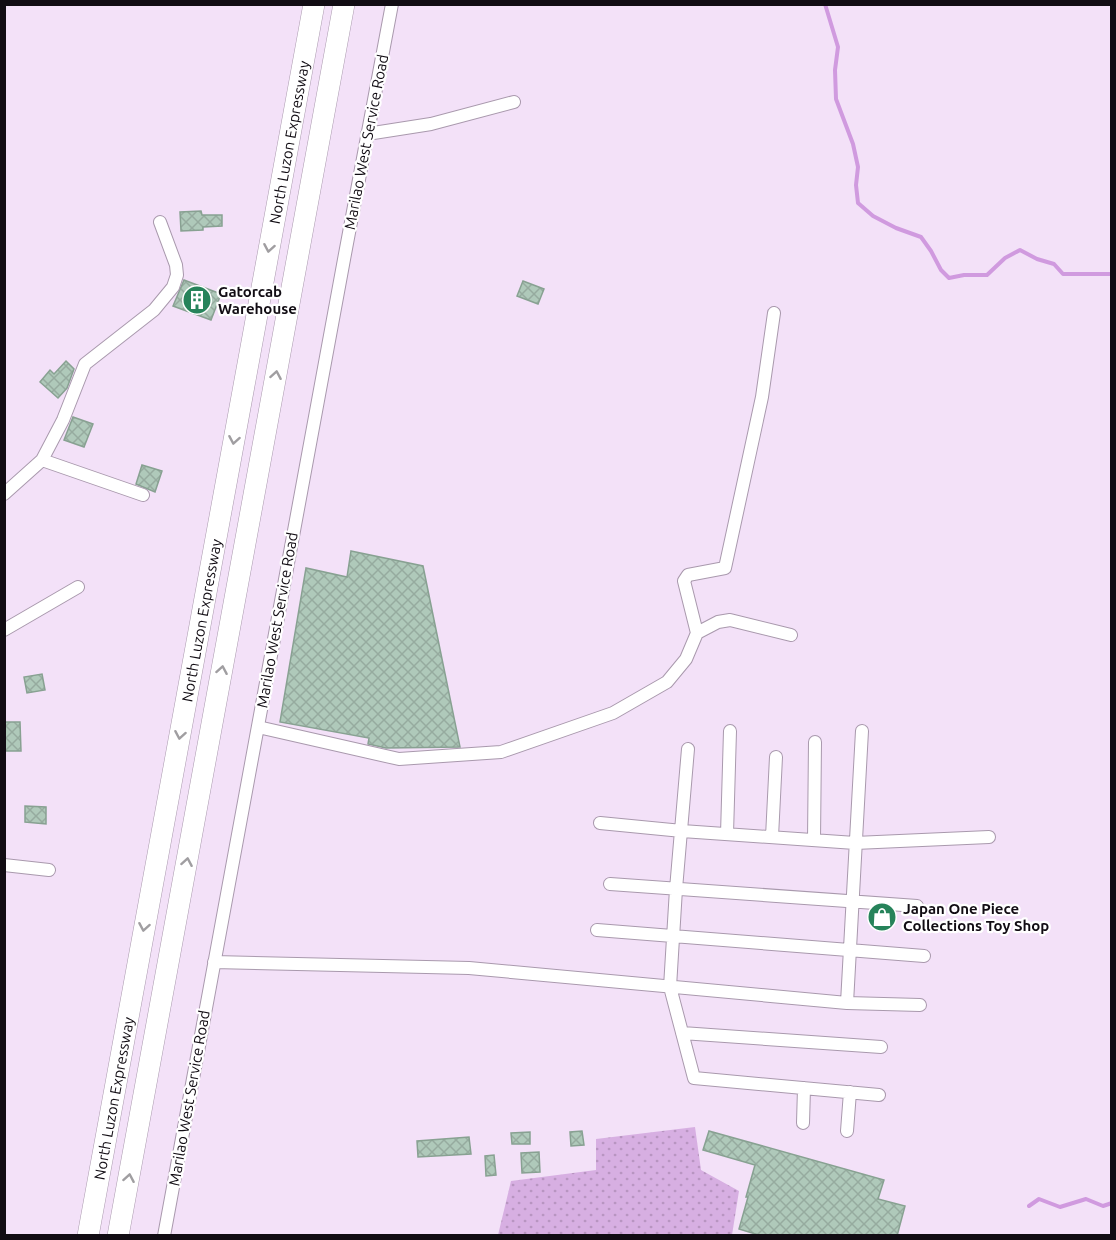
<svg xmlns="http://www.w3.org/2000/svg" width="1116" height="1240" viewBox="0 0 1116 1240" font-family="Ubuntu,sans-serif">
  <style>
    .grass { fill: url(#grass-dots) }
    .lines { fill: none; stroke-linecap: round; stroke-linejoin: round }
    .stream { stroke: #d09adf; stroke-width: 4 }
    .building { fill: url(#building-cross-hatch); stroke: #88a192; stroke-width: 1.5 }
    .minor-casing { stroke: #a999ad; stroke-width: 14 }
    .motorway-casing { stroke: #a999ad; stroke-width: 22 }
    .minor { stroke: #fff; stroke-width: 12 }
    .motorway { stroke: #fff; stroke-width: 21 }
    .oneway { stroke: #a09ea1 }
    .labels { text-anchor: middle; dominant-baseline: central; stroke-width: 4.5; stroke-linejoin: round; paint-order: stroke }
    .street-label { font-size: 15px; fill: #110c13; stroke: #fff }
    .poi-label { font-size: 15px; font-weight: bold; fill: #110c13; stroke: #fff; text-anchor: start }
  </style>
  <defs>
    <pattern id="grass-dots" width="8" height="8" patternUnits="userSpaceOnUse" patternTransform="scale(1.5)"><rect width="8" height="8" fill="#d7afe2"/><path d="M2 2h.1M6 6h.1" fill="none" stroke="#b895c1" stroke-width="1.8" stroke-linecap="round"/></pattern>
    <pattern id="building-cross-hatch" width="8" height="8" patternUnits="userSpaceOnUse" patternTransform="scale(1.5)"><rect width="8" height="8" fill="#afc9ba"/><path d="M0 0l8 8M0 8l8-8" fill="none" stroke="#96ab9f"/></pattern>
  </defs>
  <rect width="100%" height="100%" fill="#f3e1f8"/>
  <!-- grass -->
  <path class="grass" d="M695,1127L701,1170L739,1191L732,1235H498L511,1181L596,1170V1139Z"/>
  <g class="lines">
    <!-- stream -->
    <path class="stream" d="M825,4L838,47L835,70L836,99L853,144L858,167L856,185L858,203L873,216L896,228L921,237L931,251L941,270L949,278L964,275H987L1005,258L1020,250L1037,259L1054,264L1063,274H1112
      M1029,1206L1039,1199L1060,1207L1086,1199L1103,1206L1112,1203"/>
  </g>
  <!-- building -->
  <path class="building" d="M201,211L202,215H222V226L203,227V230L181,231L180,212Z
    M184,280L221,294L211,320L173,306Z
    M523,281L544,289L538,304L517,296Z
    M66,361L74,369L67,388L58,398L40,382L50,370L54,374Z
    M73,417L93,424L84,447L64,440Z
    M142,465L162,471L155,492L136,484Z
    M351,551L423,566L460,747L386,748L368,744L369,738L280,722L306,568L347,577Z
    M42,674L45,690L27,693L24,677Z
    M4,722H20L21,751H4Z
    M25,806L46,807V824L25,822Z
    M582,1131L584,1145L571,1146L570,1132Z
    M709,1131L884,1180L878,1199L905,1206L897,1236H762L739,1229L748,1197H746L755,1165L703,1150Z
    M530,1132V1144H512L511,1133Z
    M469,1137L471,1154L418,1157L417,1141Z
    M539,1152L540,1172L522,1173L521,1153Z
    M494,1155L496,1175L486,1176L485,1156Z"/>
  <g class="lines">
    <!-- minor casing -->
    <g class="minor-casing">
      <path id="minor" d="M367,134L431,124L514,102
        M42,460L143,495
        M4,494L42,460L63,420L85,364L154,310L173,287L177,275L176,265L160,222
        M4,630L78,587
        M697,633L718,622L730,620L791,635
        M258,727L399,759L501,752L613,713L667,682L686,659L697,633L684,581L688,575L725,568L762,397L774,313
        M688,749L676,889L670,987L694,1078L879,1095
        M600,823L682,831L855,843L989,837
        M727,834L730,731
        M772,837L776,757
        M814,840L815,742
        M4,865L49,870
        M610,884L917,906
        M597,930L924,956
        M214,962L469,968L847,1003L920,1005
        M847,1003L862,731
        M682,1033L881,1047
        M803,1123L804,1088
        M847,1131L850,1092
        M164,1236L345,254L392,4"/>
    </g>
    <!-- motorway casing -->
    <g class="motorway-casing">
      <g id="motorway">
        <path id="s1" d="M88,1236L314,4"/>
        <path d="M118,1236L344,4"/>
      </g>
    </g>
    <!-- minor -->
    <use href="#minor" class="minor"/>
    <!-- motorway -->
    <use href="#motorway" class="motorway"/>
  </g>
  <!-- one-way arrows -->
  <defs><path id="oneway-chevron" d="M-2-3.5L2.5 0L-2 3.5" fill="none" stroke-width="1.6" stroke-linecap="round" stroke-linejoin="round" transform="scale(1.5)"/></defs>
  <g class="oneway">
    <use href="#oneway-chevron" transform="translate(269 248) rotate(100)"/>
    <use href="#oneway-chevron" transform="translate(276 375) rotate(-80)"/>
    <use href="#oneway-chevron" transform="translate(234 440) rotate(100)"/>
    <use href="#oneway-chevron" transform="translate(222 670) rotate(-80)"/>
    <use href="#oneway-chevron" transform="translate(180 735) rotate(100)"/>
    <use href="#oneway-chevron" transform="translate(187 862) rotate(-80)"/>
    <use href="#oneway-chevron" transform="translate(144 927) rotate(100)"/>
    <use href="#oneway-chevron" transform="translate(129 1178) rotate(-80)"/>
  </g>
  <!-- icons -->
  <defs>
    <g id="building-disc" transform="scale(1.5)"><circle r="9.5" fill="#26835a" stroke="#fff"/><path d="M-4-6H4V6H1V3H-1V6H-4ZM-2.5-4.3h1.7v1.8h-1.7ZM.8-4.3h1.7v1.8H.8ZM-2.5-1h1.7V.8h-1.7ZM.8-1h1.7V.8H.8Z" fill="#fff"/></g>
    <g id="shop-disc" transform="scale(1.5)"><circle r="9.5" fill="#26835a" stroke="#fff"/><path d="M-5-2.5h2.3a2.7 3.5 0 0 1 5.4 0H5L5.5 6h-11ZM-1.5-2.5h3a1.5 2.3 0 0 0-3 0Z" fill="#fff"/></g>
  </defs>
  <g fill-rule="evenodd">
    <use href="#building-disc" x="197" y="300"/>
    <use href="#shop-disc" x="882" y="917"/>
  </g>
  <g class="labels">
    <!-- street labels -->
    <g class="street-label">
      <text stroke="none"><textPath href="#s1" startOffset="1112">North Luzon Expressway</textPath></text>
      <text transform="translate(366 142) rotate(-79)">Marilao West Service Road</text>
      <text stroke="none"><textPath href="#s1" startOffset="626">North Luzon Expressway</textPath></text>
      <text transform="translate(277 620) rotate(-80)">Marilao West Service Road</text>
      <text stroke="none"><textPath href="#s1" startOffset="140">North Luzon Expressway</textPath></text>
      <text transform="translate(189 1098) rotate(-80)">Marilao West Service Road</text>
    </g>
    <!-- poi labels -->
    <g class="poi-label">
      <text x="218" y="291">Gatorcab<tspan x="218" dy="17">Warehouse</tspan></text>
      <text x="903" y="908">Japan One Piece<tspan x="903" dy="17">Collections Toy Shop</tspan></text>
    </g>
  </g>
  <!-- border -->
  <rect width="1116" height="1240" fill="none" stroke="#110c13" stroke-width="12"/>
</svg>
